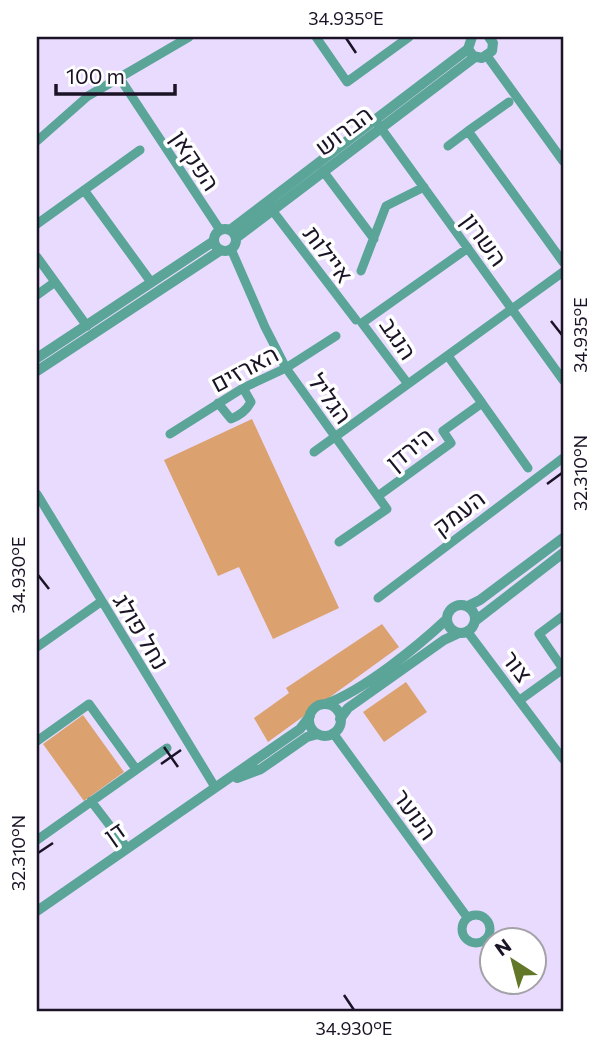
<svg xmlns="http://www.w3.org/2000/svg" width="600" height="1048" viewBox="0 0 600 1048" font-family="Commissioner,Heebo,sans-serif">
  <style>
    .green { fill: #dba16e }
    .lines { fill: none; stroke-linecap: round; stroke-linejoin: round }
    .minor { stroke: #5aa498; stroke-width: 9 }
    .tertiary { stroke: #5aa498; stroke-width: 10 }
    .ticks { fill: none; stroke: #1b1326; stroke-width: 2.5 }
    .labels { text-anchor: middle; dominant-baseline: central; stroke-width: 7; stroke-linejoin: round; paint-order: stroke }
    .street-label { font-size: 24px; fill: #1b1326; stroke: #fff }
    .neatline { fill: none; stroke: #1b1326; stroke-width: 2.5 }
    .ticks-label { font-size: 18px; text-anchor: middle; fill: #1b1326 }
  </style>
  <rect width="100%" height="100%" fill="#e8dbfd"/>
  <!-- green -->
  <path class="green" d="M252,419L339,608L273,639L239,567L218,576L164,460Z
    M382,624L399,647L268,742L254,718L289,693L286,688Z
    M406,682L427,712L384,742L363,712Z
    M83,715L124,772L84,801L43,744Z"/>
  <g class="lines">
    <!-- minor -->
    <path class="minor" d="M316,37L347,82L409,37
      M487,56L563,161
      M119,77L220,230
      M509,102L468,131L563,262
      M378,124L563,380
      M37,141L88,96L189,37
      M448,146L468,131
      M323,171L374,239
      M84,190L151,282
      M272,210L356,320
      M37,224L140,150
      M231,249L265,327L286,368L387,509L339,542
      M37,257L87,326
      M361,271L386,206L424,187
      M37,295L55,282
      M408,384L362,323L468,248
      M218,403L231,419C240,415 246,411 251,402L243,388
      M482,403L528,468
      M170,434L243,388L286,368L336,336
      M314,452L563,272
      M37,494L215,787
      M378,496L451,443L443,431L482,403L448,356
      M378,598L563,458
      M563,616L539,634L563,669
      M467,631L563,759
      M37,647L102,601
      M520,700L563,669
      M333,733L467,917
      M37,741L89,704L136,769
      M91,801L127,848
      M37,840L167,748
      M462 929a14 14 0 1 1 28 0a14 14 0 1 1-28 0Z"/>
    <!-- tertiary -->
    <path class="tertiary" d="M472,37L468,49L473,56L482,58L492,51L493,43L489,37
      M214 240a11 11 0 1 1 22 0a11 11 0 1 1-22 0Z
      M230,230L468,49
      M236,238L475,57
      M37,358L214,241
      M37,371L221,250
      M447 619a14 14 0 1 1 28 0a14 14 0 1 1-28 0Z
      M468,606L480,600L563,538
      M475,621L563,553
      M326,704C364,690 417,647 447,619
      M309 720a16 16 0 1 1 32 0a16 16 0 1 1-32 0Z
      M340,719L348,708L444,640L459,633
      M237,778L261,769L307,737L318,734
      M37,911L300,729L310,716"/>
  </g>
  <!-- ticks -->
  <path class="ticks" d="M346,38L356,53M551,321L562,335M547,484L562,473M38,575L49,589M164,747L178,767M161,764L181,750M38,853L53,843M344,995L354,1010"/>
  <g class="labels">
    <!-- street labels -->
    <g class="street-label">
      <text transform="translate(343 130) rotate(-37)">הברוש</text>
      <text transform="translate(196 160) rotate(56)">הפקאן</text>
      <text transform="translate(485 239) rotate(54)">השרון</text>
      <text transform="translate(329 254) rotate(53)">איילות</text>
      <text transform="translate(399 338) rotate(56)">הנגב</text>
      <text transform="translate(244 368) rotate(-28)">הארזים</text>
      <text transform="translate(331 398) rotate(54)">הגליל</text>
      <text transform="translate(409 448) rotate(-39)">הירדן</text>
      <text transform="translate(458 512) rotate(-37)">העמק</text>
      <text transform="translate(142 631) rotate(59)">נחל פולג</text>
      <text transform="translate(518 666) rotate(53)">צור</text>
      <text transform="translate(416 814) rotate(54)">הנוער</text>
      <text transform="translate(114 832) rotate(-35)">דן</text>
    </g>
  </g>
  <!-- border -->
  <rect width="600" height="1048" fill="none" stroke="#ffffff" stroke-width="77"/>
  <!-- north arrow -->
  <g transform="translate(513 961) rotate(324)"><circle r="33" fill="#ffffff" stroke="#a4a1a8" stroke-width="2"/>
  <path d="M0-5L12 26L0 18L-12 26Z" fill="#627728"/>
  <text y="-10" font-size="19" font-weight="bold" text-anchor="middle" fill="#1b1326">N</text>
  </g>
  <!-- scale -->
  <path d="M56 84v10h119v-10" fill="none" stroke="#1b1326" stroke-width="3.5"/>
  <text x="66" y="84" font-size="21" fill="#1b1326" stroke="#ffffff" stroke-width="5" paint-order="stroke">100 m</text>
  <rect x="38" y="38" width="524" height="972" class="neatline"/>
  <g class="ticks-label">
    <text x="346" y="25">34.935°E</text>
    <text transform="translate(581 335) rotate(-90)" y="6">34.935°E</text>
    <text transform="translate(581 473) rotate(-90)" y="6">32.310°N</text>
    <text transform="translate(19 575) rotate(-90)" y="6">34.930°E</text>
    <text transform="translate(19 853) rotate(-90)" y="6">32.310°N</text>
    <text x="354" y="1035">34.930°E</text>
  </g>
</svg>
